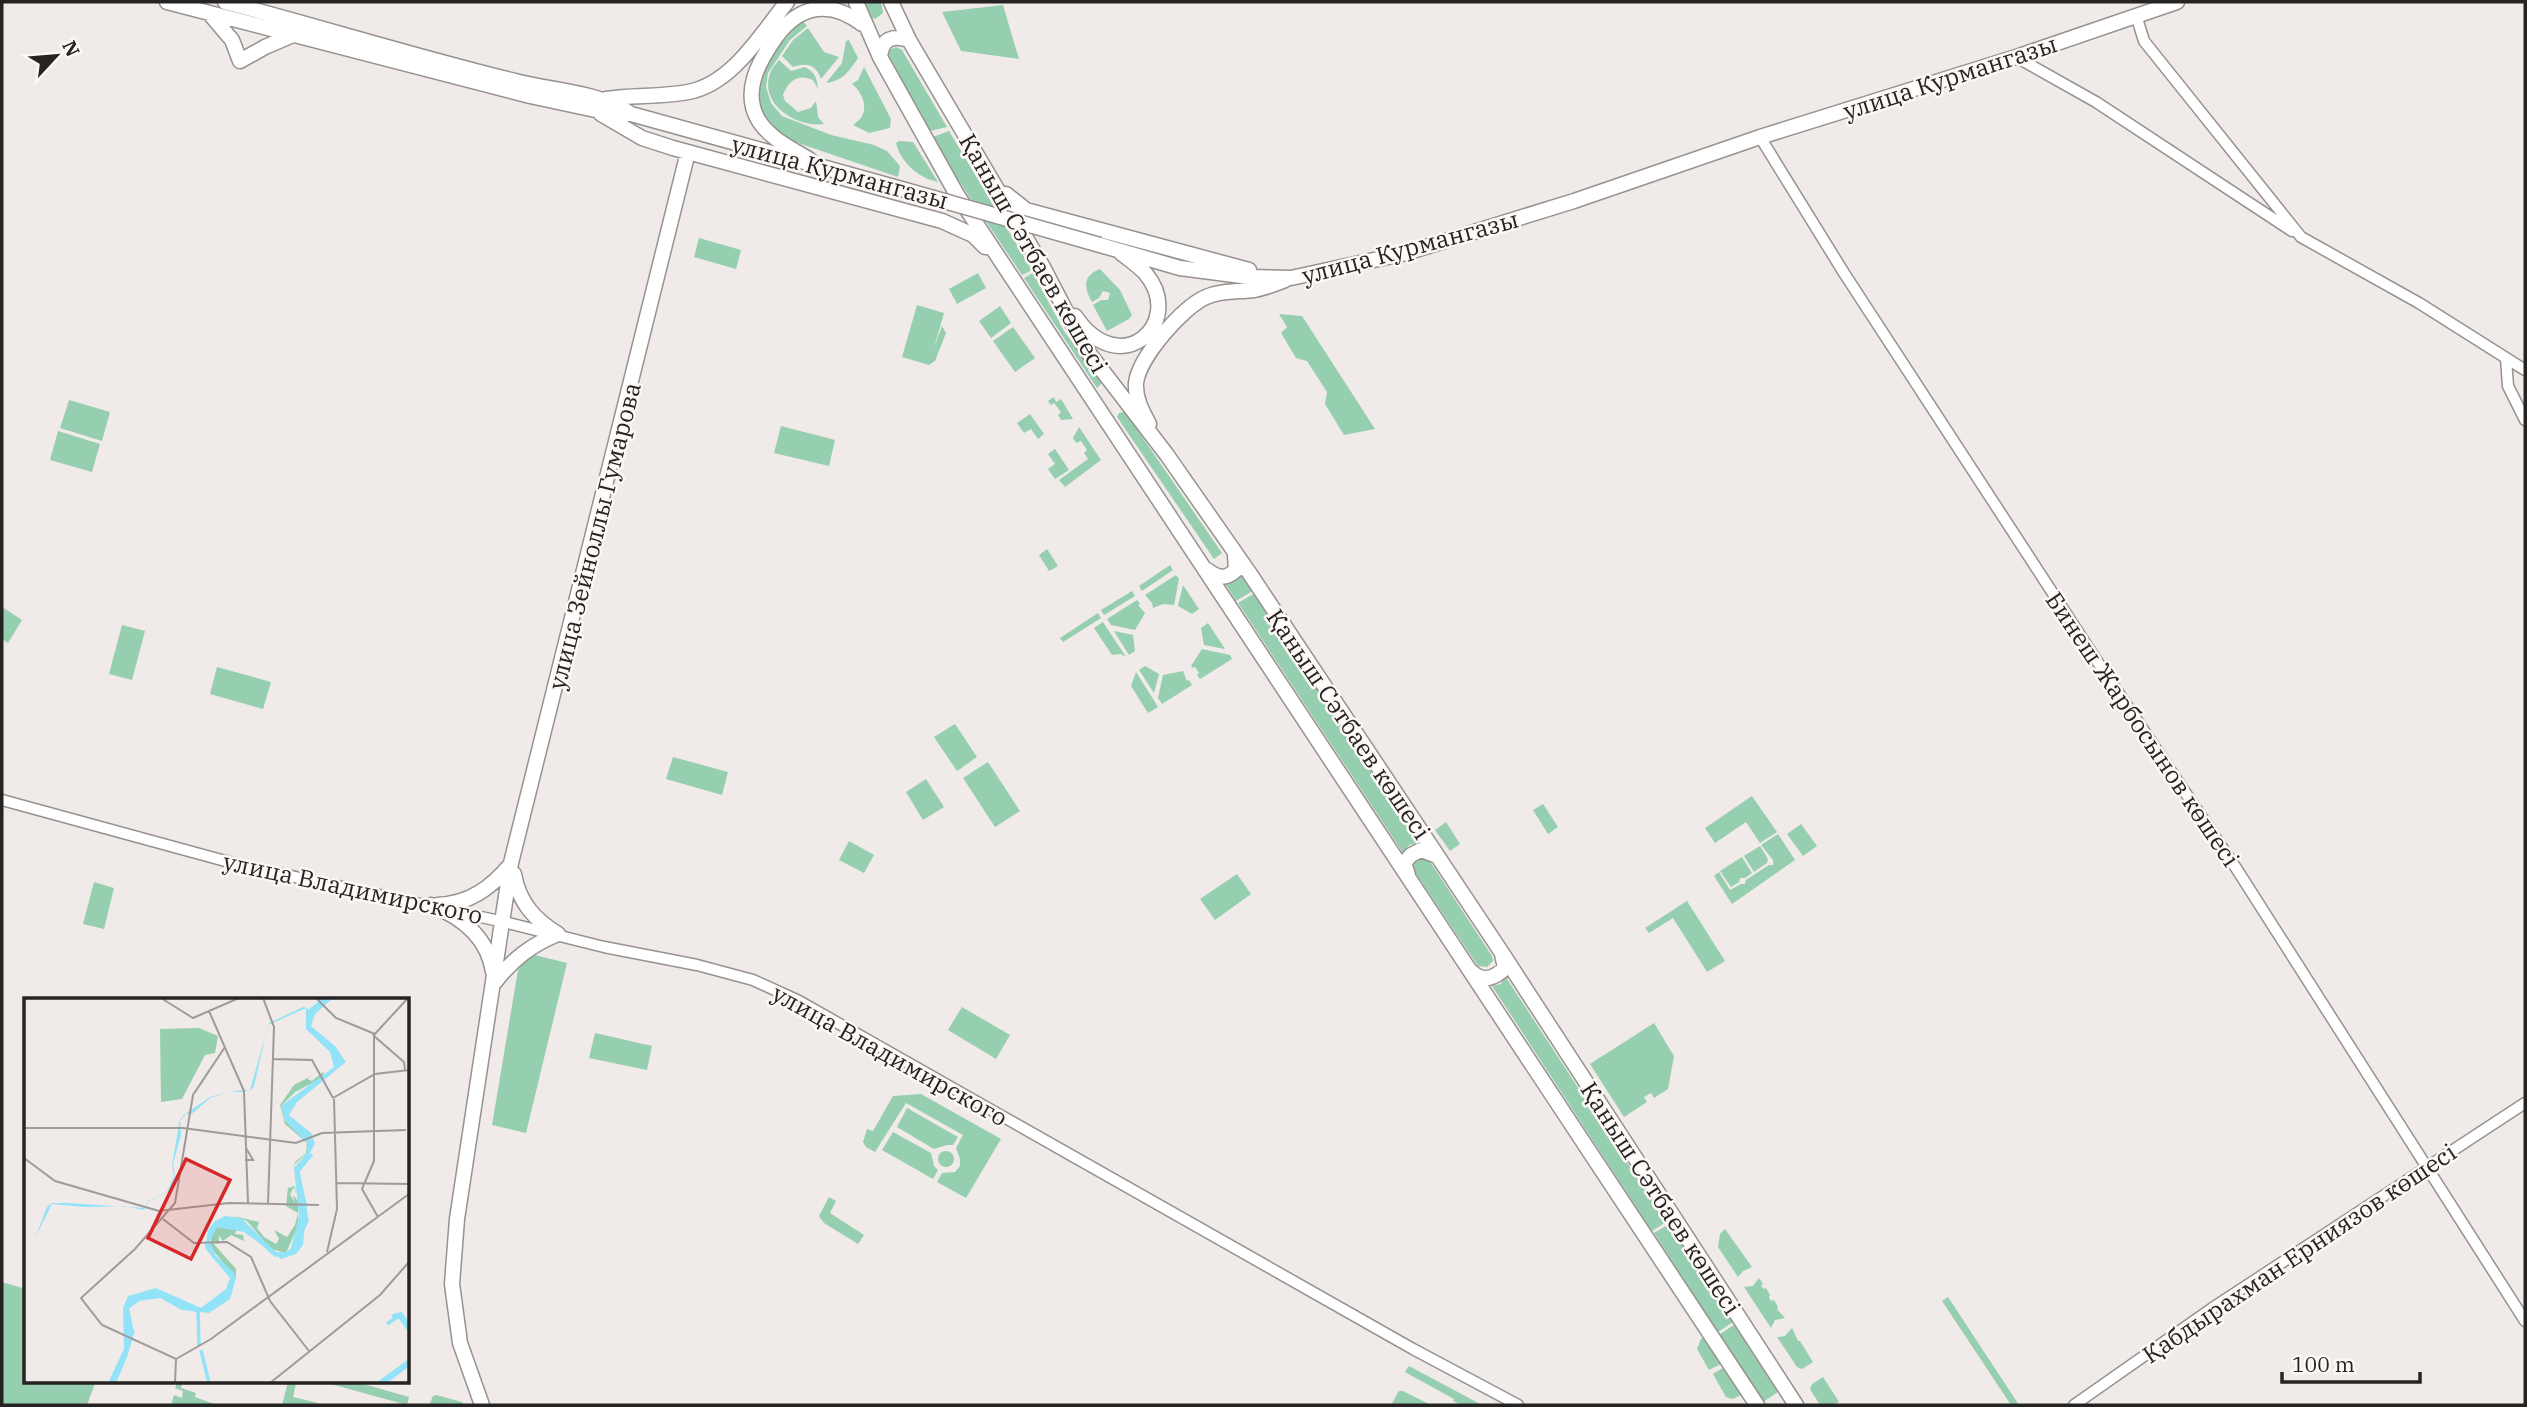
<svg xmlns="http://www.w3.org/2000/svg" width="2527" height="1407" viewBox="0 0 2527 1407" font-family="'IBM Plex Serif',serif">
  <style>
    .green { fill: #96ceb0 }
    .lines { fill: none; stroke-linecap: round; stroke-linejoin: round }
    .minor-casing { stroke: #979290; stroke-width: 13 }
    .major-casing { stroke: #979290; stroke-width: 17 }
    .minor { stroke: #fff; stroke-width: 10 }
    .major { stroke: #fff; stroke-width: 14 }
    .major-bridge-casing { stroke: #979290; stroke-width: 17; stroke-linecap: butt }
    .major-bridge { stroke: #fff; stroke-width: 14 }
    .labels { text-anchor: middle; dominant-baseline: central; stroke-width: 5; stroke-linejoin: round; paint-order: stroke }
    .street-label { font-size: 24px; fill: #262423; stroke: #fdf8f5 }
    .inset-river { fill: none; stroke: #93e3f8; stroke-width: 3.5 }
    .inset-road { fill: none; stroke: #9f9b99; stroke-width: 2 }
    .view { fill: #d62828; fill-opacity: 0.15; stroke: #d62828; stroke-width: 3.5 }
    .inset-edge { fill: none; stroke: #262423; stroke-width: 3.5 }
  </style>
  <rect width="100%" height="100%" fill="#f0eae8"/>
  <!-- green -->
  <path class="green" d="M861,2H881L883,13L875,19L866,16Z
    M1003,5L1019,59L961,51L942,12Z
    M802,20L807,26L790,40L768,73L766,87L771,103L782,116L831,135L874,145L887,151L900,166L898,177L804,145L780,135L761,115L755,93L763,64Z
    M808,28L824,52L839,57L821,79C816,65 808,62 793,67L782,56L793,40Z
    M849,40L858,58C849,71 843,81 826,83L842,63L846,41Z
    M896,47L902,50L947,127L926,132L885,52Z
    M779,60L791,71L805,67C815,72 817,78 818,89L813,80C798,73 788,81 783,95L785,101L798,112L811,108L816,101L818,117L824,124C798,128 759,105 770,74C771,69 776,64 779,60Z
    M864,67L891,119L890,128L869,133L853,125C856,122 860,120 862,116C868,105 861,91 852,84L858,80Z
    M949,131L1032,270L1022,275L930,138Z
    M899,141L913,142L938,182C919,178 901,163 896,143Z
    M699,238L741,250L736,269L694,257Z
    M1100,269L1120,290L1132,315L1129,319L1107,331L1093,305L1101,300H1108L1110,293L1103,291L1099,298L1092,302C1084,288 1082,276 1100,269Z
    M978,273L986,288L957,304L949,289Z
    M1033,273L1064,331L1102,383L1097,388L1024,278Z
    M917,305L944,313L934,348L942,326L946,333L935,361L929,365L902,357Z
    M1000,306L1011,323L991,338L979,321Z
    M1279,314L1302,316L1375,429L1344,435L1325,404L1327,392L1307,361L1296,358L1281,333L1287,327Z
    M1013,327L1035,358L1015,372L993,341Z
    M1054,397L1056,402L1061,399L1073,419L1061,420L1058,415L1061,412L1054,403L1051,405L1048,401Z
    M69,400L110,412L102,441L60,428Z
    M1125,412L1222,553L1214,559L1117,417L1119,413Z
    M1030,414L1044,434L1038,439L1031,429L1024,433L1017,423Z
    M781,426L835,440L829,466L774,453Z
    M1079,427L1101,460L1065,487L1059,480L1088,459L1084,453L1087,450L1081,441L1076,443L1073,438Z
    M58,431L100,444L92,472L50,460Z
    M1055,449L1069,470L1055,479L1048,469L1055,464L1048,454Z
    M1047,549L1058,566L1049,571L1039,555Z
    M1170,565L1173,570L1142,591L1139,586Z
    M1241,571L1254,590L1236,601L1225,583L1235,581Z
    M1176,575L1179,579L1174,605L1163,604L1153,608L1152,603L1145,595Z
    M1183,585L1199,609L1192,614L1178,606Z
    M1132,591L1135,596L1104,615L1101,610Z
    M1255,593L1418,843L1409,845L1403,853L1238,603Z
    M1137,600L1140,604L1138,605L1145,613L1135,630L1111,625L1107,619Z
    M2,607L22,620L8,643L2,639Z
    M1098,613L1101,618L1063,642L1060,638Z
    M1103,622L1126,657L1121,654L1112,655L1094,628Z
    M1208,623L1225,649L1204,645L1201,628Z
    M122,625L145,631L132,680L109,674Z
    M1114,631L1133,635L1135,651L1129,655Z
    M1202,649L1230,655L1232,659L1200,679L1197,675L1199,673L1195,667L1193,668L1191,666Z
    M1145,666L1159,674L1154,693L1139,670Z
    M217,667L271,682L263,709L210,694Z
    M1183,671L1187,681L1189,680L1192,685L1162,704L1158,698L1163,675Z
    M1136,672L1158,707L1148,713L1131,686Z
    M955,724L977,757L957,771L934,737Z
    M673,757L728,772L722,795L666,779Z
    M988,762L1020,811L995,827L963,778Z
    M926,779L944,807L923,820L906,792Z
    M1752,796L1777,832L1760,843L1746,822L1715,843L1705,828Z
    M1543,804L1558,827L1548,834L1533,810Z
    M1446,822L1460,844L1450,851L1435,830Z
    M1801,824L1817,846L1803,856L1787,834Z
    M1778,834L1795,860L1732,904L1714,876L1719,872L1730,890L1741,884H1745L1746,880L1769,865H1773V860L1761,845Z
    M849,841L874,855L864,873L839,860Z
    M1760,846L1768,859L1767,863L1754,872L1744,856Z
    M1424,857L1429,860L1492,956L1493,961L1487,967L1478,966L1413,869L1415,861Z
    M1742,857L1752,873L1745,878H1740L1739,882L1731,887L1720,871Z
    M1237,874L1251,894L1215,920L1200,899Z
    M94,882L114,888L104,929L83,924Z
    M1687,901L1725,961L1707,972L1673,918L1649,933L1645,928Z
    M531,954L567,963L526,1133L492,1125L518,970Z
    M1505,976L1666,1222L1652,1231L1492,986L1501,984Z
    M962,1007L1010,1035L996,1059L948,1030Z
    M1654,1023L1674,1056L1668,1089L1654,1098L1651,1093L1644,1097L1647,1102L1624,1117L1590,1064Z
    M595,1033L652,1046L647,1070L589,1058Z
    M921,1094L1001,1139L966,1198L937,1182L942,1173L955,1172L960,1166V1159L956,1148L963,1135L906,1103L875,1152L866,1147L863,1142L867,1129L873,1131L893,1096Z
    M907,1108L958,1137L953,1145H947L934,1149L897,1127Z
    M893,1132L931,1153L934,1166L938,1170L933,1179L882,1150Z
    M938 1159a8 8 0 1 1 16 0a8 8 0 1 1-16 0Z
    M829,1197L836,1201L830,1213L864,1235L858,1244L824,1223L819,1216Z
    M1669,1224L1733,1322L1718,1332L1654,1233Z
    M1725,1229L1752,1267L1743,1271L1738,1277L1718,1247L1720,1234Z
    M1759,1278L1763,1284L1761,1286L1764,1289L1766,1288L1770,1295L1769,1297L1771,1301L1774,1300L1778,1307L1777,1309L1785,1318L1775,1320L1771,1328L1744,1287L1753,1286Z
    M2,1282L26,1289V1381H96L87,1405H2Z
    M1948,1297L2019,1405H2011L1942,1301Z
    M1734,1325L1778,1392L1763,1402L1720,1334Z
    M1792,1328L1798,1341H1800L1813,1362L1802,1369L1797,1367L1777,1337L1785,1336Z
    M1706,1336L1723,1363L1709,1370L1697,1349L1701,1339Z
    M1409,1366L1482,1405H1462L1453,1401L1454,1399L1405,1372Z
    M1726,1366L1743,1394L1733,1399L1726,1397L1713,1374Z
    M1823,1377L1839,1402L1833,1405H1820L1810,1389L1812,1384Z
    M178,1381L182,1383L181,1388L196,1393L195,1397L217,1405H171L174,1395L182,1398L183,1391L175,1388Z
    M320,1381H353L409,1397L407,1405Z
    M288,1382L296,1383L293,1397L318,1403L317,1405H282Z
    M1399,1391H1403L1431,1405H1391Z
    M436,1395L462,1402L463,1405H429L433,1396Z"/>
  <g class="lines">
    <!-- minor casing -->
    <g class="minor-casing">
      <path id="minor" d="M2136,15L2144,41L2301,237L2419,303L2525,370
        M2016,57L2096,102L2292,231
        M1760,137L1844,273L2095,658L2236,868L2525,1321
        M2506,358L2508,386L2525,420
        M2,800L240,865L504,922L604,947L697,965L753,980L799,1001L1413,1349L1518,1405
        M2074,1405L2211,1309L2525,1103"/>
    </g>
    <!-- major casing -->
    <g class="major-casing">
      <path id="major" d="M167,2L530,96L614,114H631L891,186
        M225,2C324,28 420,58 519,82C556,91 599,92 631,114
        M856,2L880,57L956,193L1757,1405
        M891,2L909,40L1043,267L1085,348L1167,455L1248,571L1502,953L1796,1405
        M209,13L232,40L240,61L265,47L293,35
        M880,57C882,38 893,35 909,40
        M606,99C633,95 661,97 688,92C732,84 761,34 787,2
        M601,114L642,138L673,148L942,221L973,235L985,247
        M810,160C793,149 770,139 759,121C741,92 759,61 776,37C800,4 831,0 862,24
        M1006,194L1026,210L1249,270
        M1100,245L1180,268L1249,277L1291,278L1406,253L1574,201L1760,137L2016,57L2177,2
        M1075,316C1120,383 1186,323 1146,274C1139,266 1130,260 1121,253
        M1149,424C1142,411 1135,398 1136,383C1139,357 1183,307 1206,297C1222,290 1238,292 1254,290C1265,288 1275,284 1285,280
        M1207,570C1218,578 1225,580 1236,570L1235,555
        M514,874C519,903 535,920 558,934
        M1408,875L1404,863L1411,855L1421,850L1437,856
        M431,905C462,917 488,938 493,972
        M437,905C469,904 491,888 511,864
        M1472,972C1483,983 1495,978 1505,968L1502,954
        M495,982C513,959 531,945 558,934
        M482,1405L460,1343L452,1284L457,1219L511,863L688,152"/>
    </g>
    <!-- minor -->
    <use href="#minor" class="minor"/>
    <!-- major -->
    <use href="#major" class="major"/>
    <!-- major-bridge casing -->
    <g class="major-bridge-casing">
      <path id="major-bridge" d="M891,186L1100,245"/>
    </g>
    <!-- major-bridge -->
    <use href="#major-bridge" class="major-bridge"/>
  </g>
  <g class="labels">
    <!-- street labels -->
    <g class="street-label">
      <text transform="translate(1950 77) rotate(-18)">улица Курмангазы</text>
      <text transform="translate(840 172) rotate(15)">улица Курмангазы</text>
      <text transform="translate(1410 247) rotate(-15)">улица Курмангазы</text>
      <text transform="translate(1034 253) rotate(60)">Қаныш Сәтбаев көшесі</text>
      <text transform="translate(594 536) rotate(-76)">улица Зейноллы Гумарова</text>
      <text transform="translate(1349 724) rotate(56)">Қаныш Сәтбаев көшесі</text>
      <text transform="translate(2143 729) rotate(56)">Бинеш Жарбосынов көшесі</text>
      <text transform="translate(353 888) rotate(12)">улица Владимирского</text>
      <text transform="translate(890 1055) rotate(29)">улица Владимирского</text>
      <text transform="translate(1661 1198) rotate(57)">Қаныш Сәтбаев көшесі</text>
      <text transform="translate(2299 1253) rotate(-34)">Қабдырахман Ерниязов көшесі</text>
    </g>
  </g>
  <!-- overview -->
  <g transform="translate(24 998)">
    <rect width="385" height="385" fill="#f0eae8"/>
    <path d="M175,30L194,38L191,55L181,57L158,101L137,104L136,31ZM300,73L298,80L271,94L257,108L261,123L279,137L283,143L284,145V149L283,155L271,166L269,174L271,164L282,155L283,145L261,126L256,107L270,87L289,77L283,81L288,83ZM271,188L272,195L270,189L266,196L271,205L269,197L273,202L274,196V228L262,255L247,251L223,223L209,218L235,224L233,230L240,239L252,246L255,241L250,232L263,239L271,227L274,215L262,208L264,190ZM195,227L213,230L211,236L219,237L220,243L207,237L199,243L195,238V246L189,245L212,271V280L187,250V236Z" fill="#96ceb0"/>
    <path d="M299,0H309L291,16L287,28L311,48L322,64L273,104L265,117L287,135L291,146L275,174L283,207L279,247L272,256L257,261L220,234L192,229L186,240L187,252L212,280L206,301L185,315L158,312L136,300L114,303L105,310L109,339L103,359L92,385H84L100,351L99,310L104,298L132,290L177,310L202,291L206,280L181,250L184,232L191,223L201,218L217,220L252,254L262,255L267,250L275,218L270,170L282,156L284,146L261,123L257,108L310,69L306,54L282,31V10L244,27L230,88L228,91L220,94H214L207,93L186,100L170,114L167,116H162L156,123L157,137L149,166L151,178L148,188L144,194L125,203L120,212L99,208L61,209L28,206L11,240L23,209L28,205H43L121,210L124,203L143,194L150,178L148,167L155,126L156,122L160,117L186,99L207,93L226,92L245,25L279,9L283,10L284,12Z" fill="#93e3f8"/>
    <path class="inset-river" d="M185,241L192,227L203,224L223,231L251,257L267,255L283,223L274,173L288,156M174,312L175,348M368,318L377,316L385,327M363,326L375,318L385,332M109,337L103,310L120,297L135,296L174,313L202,300L209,276L190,259L185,246M177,352L185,385M355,385L385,363M360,385L385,366"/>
    <path class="inset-road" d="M137,0L169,20L215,0M239,0L250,29L244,206M292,0L312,20L351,36M185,13L220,93L224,205M349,38L384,0M201,49L169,97L151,205L111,251L57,300L78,327L152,361L187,341L385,196M249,61L288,62L309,100M309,100L351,76L385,72M0,130H159L272,145L298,135L382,132M0,160L31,183L135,213L205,205L295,207M221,162H229L222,150M313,185L385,186M354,219L338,191L350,163V38L380,64L381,72M139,221L170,245L203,244L227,259L246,303L285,353M303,254L313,211L310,101M151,385L152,361M246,385L356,297L385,264"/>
    <path class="view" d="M162,161L206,182L167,261L124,240Z"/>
    <rect width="385" height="385" class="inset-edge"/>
  </g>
  <!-- border -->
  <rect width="2527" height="1407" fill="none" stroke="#262423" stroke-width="7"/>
  <!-- north arrow -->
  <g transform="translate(56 56) rotate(64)" stroke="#fdf8f5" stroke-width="5" paint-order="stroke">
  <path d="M0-5L12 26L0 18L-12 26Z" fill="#262423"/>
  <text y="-10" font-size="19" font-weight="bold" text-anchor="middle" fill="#262423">N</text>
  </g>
  <!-- scale -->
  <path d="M2282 1372v10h138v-10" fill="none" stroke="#262423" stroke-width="3.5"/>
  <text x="2292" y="1372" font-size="21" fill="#262423" stroke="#fdf8f5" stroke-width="5" paint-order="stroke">100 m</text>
</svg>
